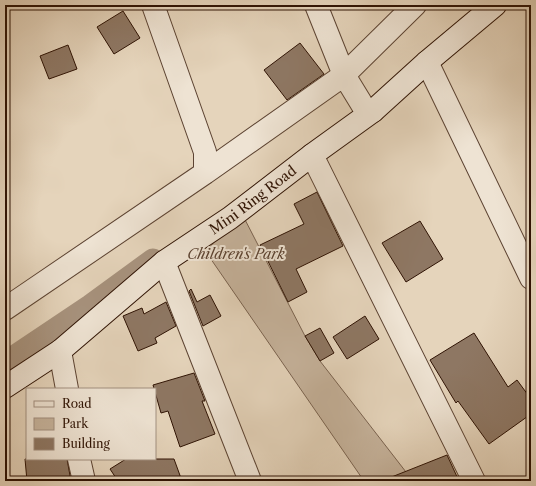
<svg xmlns="http://www.w3.org/2000/svg" width="536" height="486" viewBox="0 0 536 486" font-family="'Libre Caslon Text',serif">
  <style>
    .green { fill: #c6b39c; stroke: #7a6350 }
    .lines { fill: none; stroke-linecap: round; stroke-linejoin: round }
    .canal { stroke: #a7927d; stroke-width: 23 }
    .building { fill: #8e7763; stroke: #2f1304 }
    .minor-casing { stroke: #5c4332; stroke-width: 24 }
    .secondary-casing { stroke: #2f1304; stroke-width: 24 }
    .minor { stroke: #eee3d3; stroke-width: 22 }
    .secondary { stroke: #eee3d3; stroke-width: 22 }
    .labels { text-anchor: middle; dominant-baseline: central; stroke-width: 4; stroke-linejoin: round; paint-order: stroke }
    .street-label { font-size: 14px; fill: #2f1304; stroke: #eee3d3 }
    .park-label { font-size: 14px; font-style: italic; fill: #5c4332; stroke: #eee3d3 }
  </style>
  <rect width="100%" height="100%" fill="#e5d4bb"/>
  <filter id="stains"><feTurbulence type="fractalNoise" baseFrequency=".005" numOctaves="4"/><feColorMatrix values="0 0 0 0 .2 0 0 0 0 .09 0 0 0 0 .02 0 0 0 .5 -.17"/></filter>
  <radialGradient id="worn" r=".72"><stop offset=".6" stop-color="#630" stop-opacity="0"/><stop offset="1" stop-color="#630" stop-opacity=".3"/></radialGradient>
  <!-- green -->
  <path class="green" d="M240,210L305,336L320,361L406,472L409,481H364L206,252Z"/>
  <g class="lines">
    <!-- canal -->
    <path class="canal" d="M5,363L90,306L153,260"/>
  </g>
  <!-- building -->
  <path class="building" d="M123,11L140,38L114,54L97,27Z
    M300,43L324,74L287,100L264,70Z
    M68,45L77,69L49,79L40,56Z
    M317,192L343,246L296,269L307,292L288,302L260,245L304,224L294,204Z
    M420,221L443,259L406,282L382,243Z
    M191,289L197,302L210,295L221,316L203,326L189,291Z
    M166,302L176,326L155,338L157,343L138,351L123,316L142,308L144,314Z
    M365,316L379,339L347,359L333,337Z
    M320,328L334,353L320,361L305,336Z
    M474,333L508,387L517,380L531,399V414L489,444L458,401L456,403L430,360Z
    M194,373L205,401H202L215,434L180,447L168,411L161,413L153,385Z
    M447,455L459,481H384V480Z
    M25,459H67L71,481H27Z
    M126,459H174L182,481H118L110,469Z"/>
  <g class="lines">
    <!-- minor casing -->
    <g class="minor-casing">
      <path id="minor" d="M316,5L344,75L366,111H373
        M427,62L531,278
        M312,155L474,481
        M205,173L344,75L415,5
        M164,262L250,481
        M5,309L205,173V152L153,5
        M60,351L67,389
        M79,459L84,481"/>
    </g>
    <!-- secondary casing -->
    <g class="secondary-casing">
      <g id="secondary">
        <path id="s1" d="M5,387L60,351L164,262L230,218L312,155L373,111L427,62L495,5"/>
      </g>
    </g>
    <!-- minor -->
    <use href="#minor" class="minor"/>
    <!-- secondary -->
    <use href="#secondary" class="secondary"/>
  </g>
  <g class="labels">
    <!-- street labels -->
    <g class="street-label">
      <text stroke="none"><textPath href="#s1" startOffset="311">Mini Ring Road</textPath></text>
    </g>
    <!-- park labels -->
    <g class="park-label">
      <text x="236" y="254">Children's Park</text>
    </g>
  </g>
  <!-- margin -->
  <rect width="536" height="486" fill="none" stroke="#e5d4bb" stroke-width="20"/>
  <rect x="6" y="6" width="524" height="474" fill="none" stroke="#2f1304" stroke-width="2"/>
  <rect x="10" y="10" width="516" height="466" fill="none" stroke="#2f1304"/>
  <!-- legend -->
  <rect x="26" y="388" width="130" height="72" fill="#eee3d3" stroke="#a29080"/>
  <rect x="34" y="401" width="20" height="6" fill="#eee3d3" stroke="#a29080"/>
  <text x="62" y="408" font-size="12" fill="#2f1304">Road</text>
  <rect x="34" y="418" width="20" height="12" fill="#c6b39c" stroke="#a29080"/>
  <text x="62" y="428" font-size="12" fill="#2f1304">Park</text>
  <rect x="34" y="438" width="20" height="12" fill="#8e7763" stroke="#a29080"/>
  <text x="62" y="448" font-size="12" fill="#2f1304">Building</text>
  <rect width="100%" height="100%" filter="url(#stains)"/>
  <rect width="100%" height="100%" fill="url(#worn)"/>
</svg>
